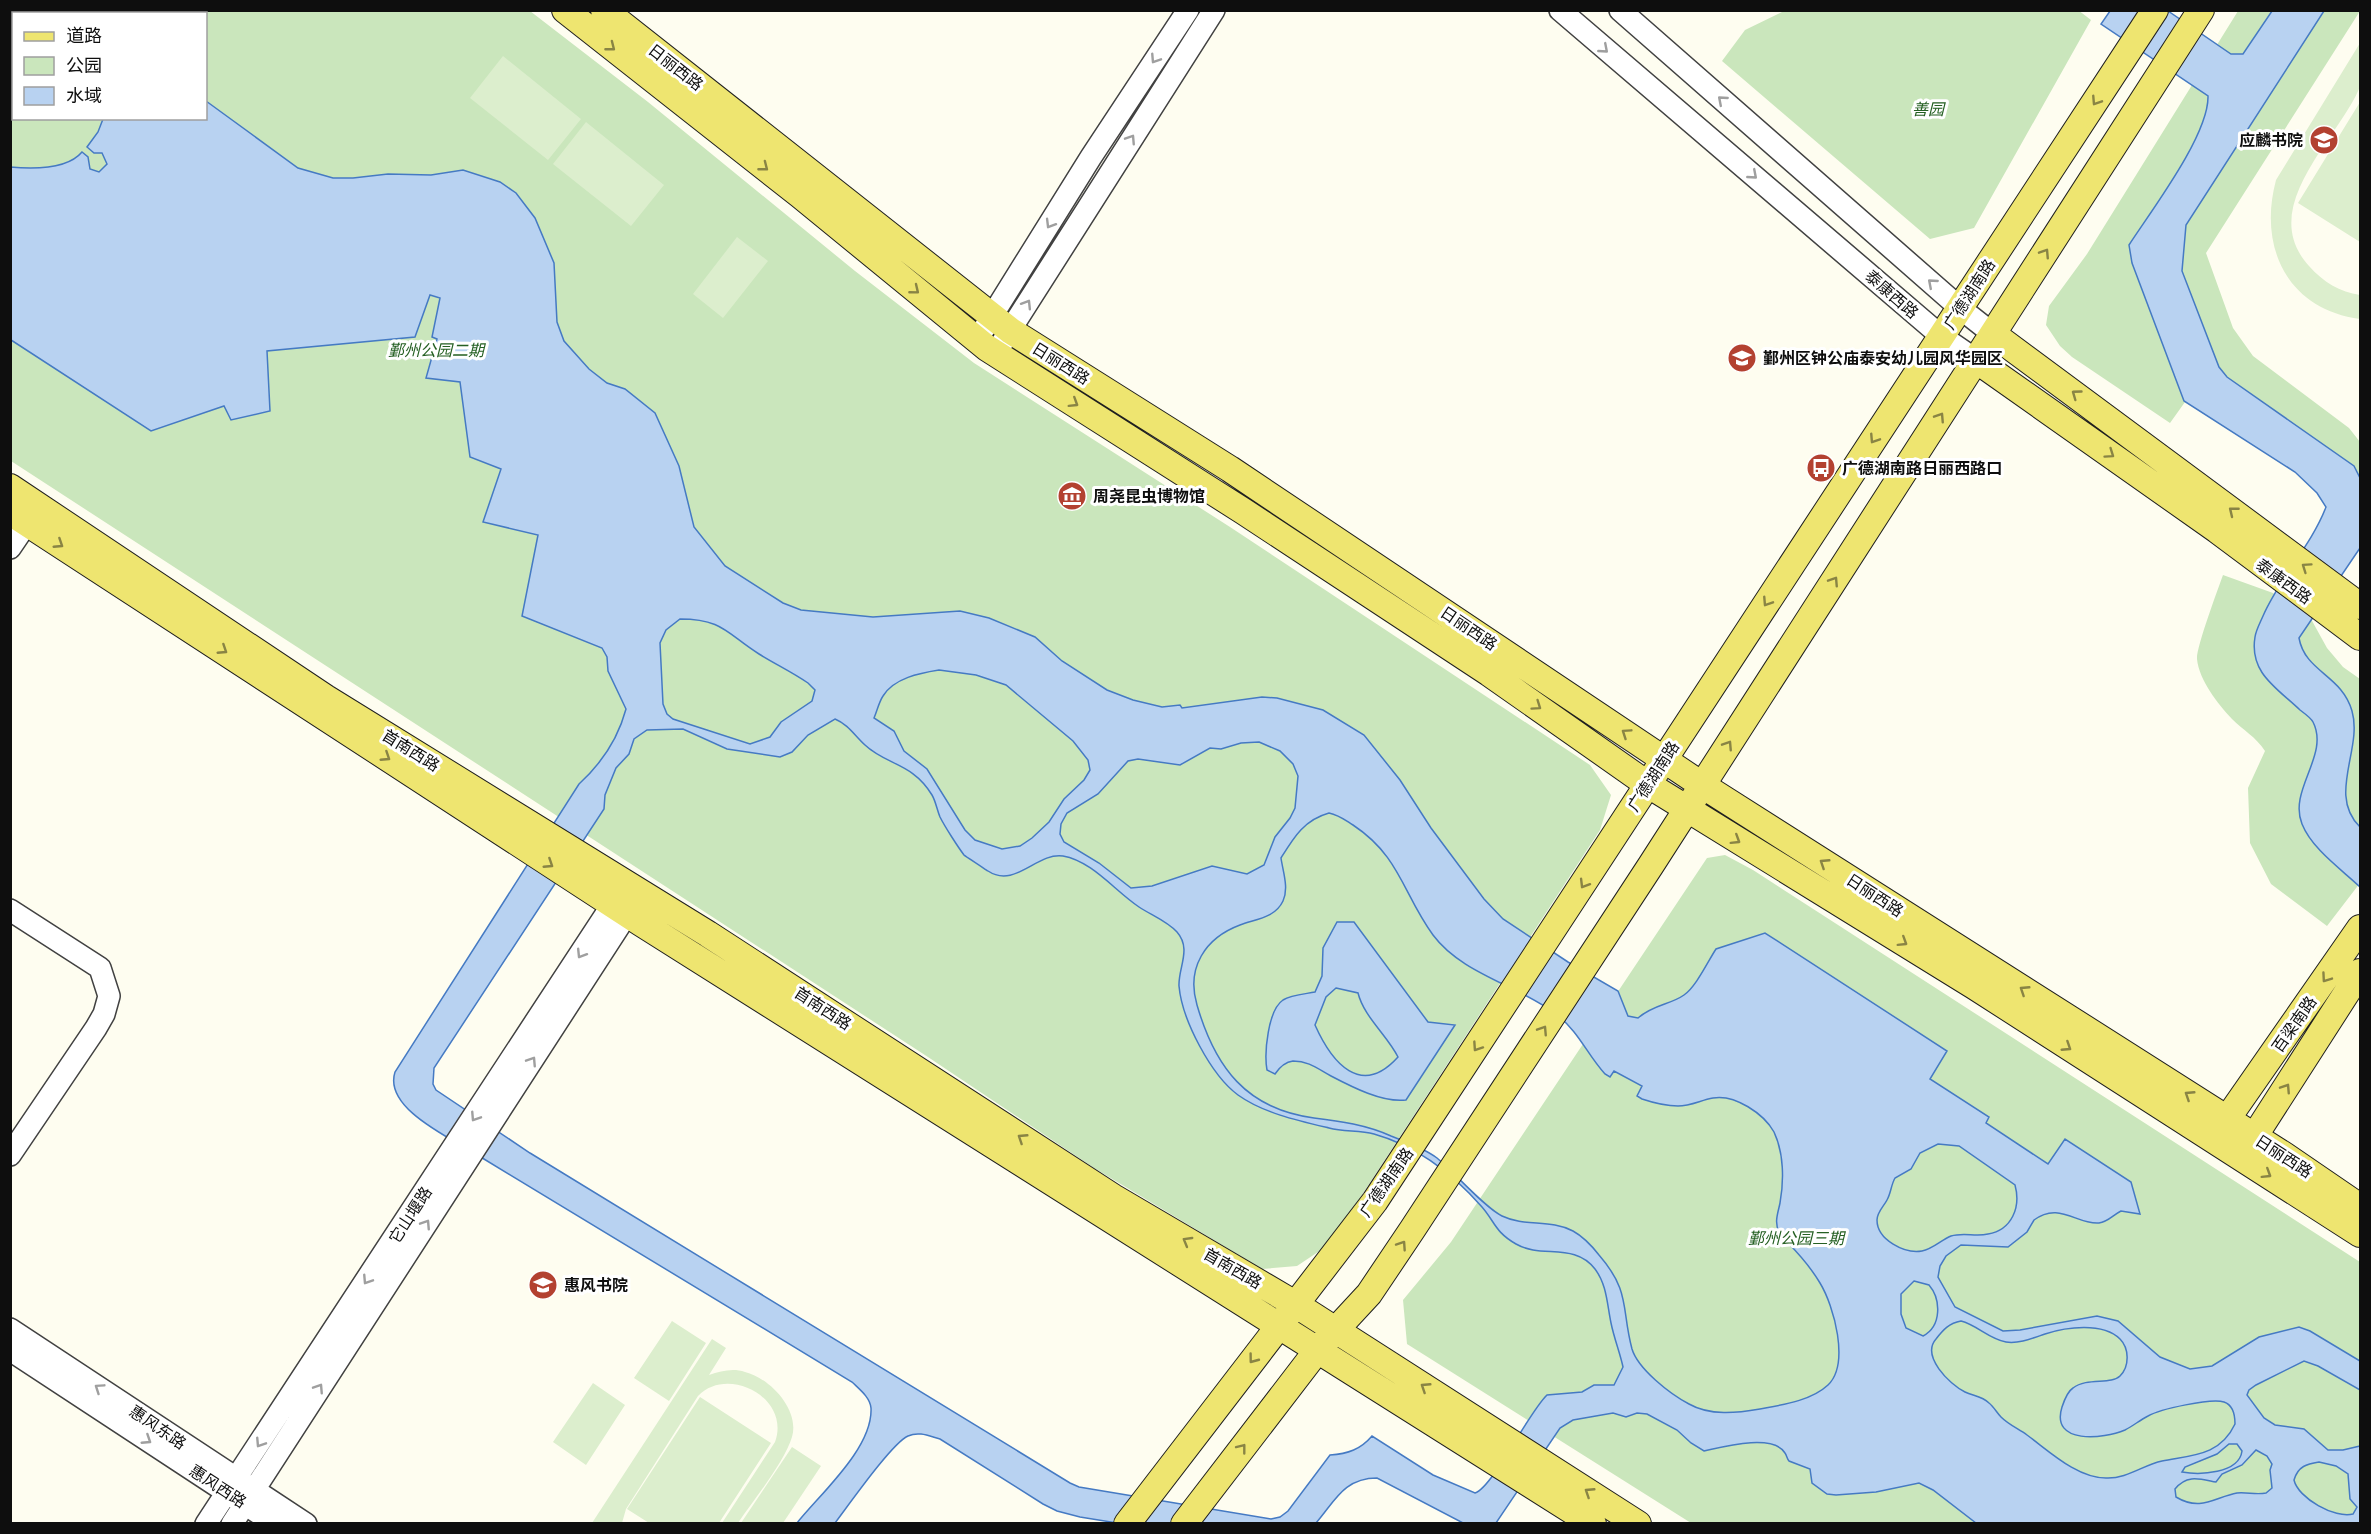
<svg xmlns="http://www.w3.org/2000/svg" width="2371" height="1534" viewBox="0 0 2371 1534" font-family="'PT Serif','Noto Sans SC',serif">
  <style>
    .green { fill: #cae6bc; fill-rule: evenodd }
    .pitch { fill: #dceecd }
    .water { fill: #b8d2f1; stroke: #457ac3; stroke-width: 1.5; fill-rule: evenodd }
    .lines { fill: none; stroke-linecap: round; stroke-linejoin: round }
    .minor-casing { stroke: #414141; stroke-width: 24 }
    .major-casing { stroke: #1f1f1f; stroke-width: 28 }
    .minor { stroke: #fff; stroke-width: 21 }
    .major { stroke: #eee570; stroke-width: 26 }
    .oneway { stroke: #898444 }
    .oneway2 { stroke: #9f9f9f }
    .labels { text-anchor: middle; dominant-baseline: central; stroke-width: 6; stroke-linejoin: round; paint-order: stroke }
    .street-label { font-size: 16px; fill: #0e0e0e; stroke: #fff }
    .park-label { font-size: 16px; font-style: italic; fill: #256023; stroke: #fff }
    .poi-label { font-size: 16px; font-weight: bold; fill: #0e0e0e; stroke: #fff; text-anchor: start }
  </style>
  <rect width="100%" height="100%" fill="#fefdf0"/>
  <!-- green -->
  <path class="green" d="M2078,10L2091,20L1974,228L1930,239L1722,61L1745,30L1784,11Z
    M10,11H530L648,102L855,271L974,363L1230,527L1590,765L1611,795L1600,830L1330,1244L1297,1266L1262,1269L1094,1168L928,1057L11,461ZM14,14H206V118H14Z
    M2238,11H2360L2206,253L2233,328L2253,356L2349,428L2360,442V521L2317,493L2295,472L2185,402L2170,423L2072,357L2060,346L2046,325L2049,306L2087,254Z
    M2223,575L2273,593L2311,619L2327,648L2343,667L2360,679V883L2327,926L2271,884L2250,843L2248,788L2265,751C2256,737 2243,730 2232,719C2218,704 2199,680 2197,659C2196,648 2218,589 2223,575Z
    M1725,855L1753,870L2360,1262V1523H1691L1407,1344L1403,1300L1451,1242L1707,858Z"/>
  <!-- pitch -->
  <path class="pitch" d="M2360,43C2361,56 2364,77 2359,89C2337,140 2256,208 2309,266C2323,282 2340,292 2360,295V319C2287,309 2258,247 2276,180Z
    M503,56L581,119L548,160L470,98Z
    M2360,102V242L2298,203Z
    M586,122L664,185L631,226L553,164Z
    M737,237L768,261L723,318L693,294Z
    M672,1321L706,1343L669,1401L634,1378Z
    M712,1339L726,1348L709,1375C721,1371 733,1368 745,1372C770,1378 800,1410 792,1437C785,1461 753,1501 738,1523H722L775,1442C791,1398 728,1365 698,1396L626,1509L622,1523H592Z
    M593,1383L625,1405L586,1465L553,1442Z
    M700,1397L771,1443L719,1523H649L627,1509Z
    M792,1447L821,1466L783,1523H741Z"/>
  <!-- water -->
  <path class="water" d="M159,10L160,13L82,14L80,11Z
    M2110,11H2168L2231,54H2243L2272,11H2324L2186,225L2182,271L2219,367L2227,377L2354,466L2360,478V548L2299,638C2305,672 2342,675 2352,711C2363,749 2327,795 2360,827V887C2341,869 2312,849 2302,824C2288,790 2330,755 2313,722C2311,718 2304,713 2300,710C2277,688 2249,673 2255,637C2256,630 2260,623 2263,616C2280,577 2311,546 2326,507L2317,493L2295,472L2184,401L2132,263L2129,245C2151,211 2209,135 2208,96L2101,24Z
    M206,101L298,168L333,178H353L388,174L431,175L463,170L500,182L516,193L535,218L554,263L557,322L564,341L589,369L607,383L625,389L655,413L679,466L694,527L725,566L783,603L801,610L873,617L960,611L989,618L1035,637L1062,661L1107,690L1133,700L1162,707L1180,705L1182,708L1262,697L1277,698L1323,710L1364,735L1400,780L1431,828L1484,899L1503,919L1568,962L1618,991L1628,1016L1638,1018C1654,1004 1670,1005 1684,995C1696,987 1708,961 1716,949L1765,933L1947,1051L1930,1079L1989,1117L1986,1123L2048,1164L2065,1139L2131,1182L2140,1214L2121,1211C2113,1215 2108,1222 2099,1223C2077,1225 2059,1201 2034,1220L2027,1232L2008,1247L1961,1245L1946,1256L1940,1266L1938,1277L1955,1307L2003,1331L2020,1330L2097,1316L2118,1321L2160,1357L2190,1369L2212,1366L2259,1337L2299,1327L2310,1331L2360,1361V1390L2318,1366L2304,1361L2256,1385L2249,1390L2247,1395L2264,1418L2275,1425L2304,1429L2328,1450H2343L2360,1446V1523H1976L1933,1490L1919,1483L1876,1492L1836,1495L1827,1494L1812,1483L1810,1469L1789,1461C1787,1459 1787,1456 1785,1453C1773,1433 1722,1447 1704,1451L1691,1443L1677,1430L1647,1414L1637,1413L1626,1417L1613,1413L1573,1420L1560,1428L1496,1523H1463L1377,1478C1344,1478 1335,1501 1316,1523H1117L1080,1517L1057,1511L1043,1504L940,1439C929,1436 919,1431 908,1436C892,1443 848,1506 835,1523H797C820,1494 873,1448 871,1408C870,1397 859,1389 852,1382L479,1156C453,1139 383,1109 395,1072L579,784C602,763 618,739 626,709L608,671L607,657L602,648L522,616L538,535L483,522L501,469L470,457L460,382L426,378L437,339L432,337L440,298L430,295L415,337L267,351L270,411L231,420L224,406L151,431L11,340L10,167C32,169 67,170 82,152L88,157L90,169L99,172L107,164L102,153H94L87,147L98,132L103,119L206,118ZM680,619C723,619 727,634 759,654C775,664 792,672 808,683L815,690L812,701L781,722L770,737L750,744L673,719L667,714L663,704L660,643L666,630ZM939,670L976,675L1006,685L1073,741L1088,760L1090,770L1084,780L1064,799L1049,822L1032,838L1020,846L1002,849L975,840L965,830L927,769L904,751L894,731L874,718C877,711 879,702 883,696C894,678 920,673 939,670ZM835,719C849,725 854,735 865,745C886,765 913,763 932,795C936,802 937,810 940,817C945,827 958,847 964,855C965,856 985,869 988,871C1015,889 1037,852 1063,856C1092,861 1115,891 1139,907C1151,915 1167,921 1177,932C1192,949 1178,968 1179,986C1182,1020 1211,1075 1238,1095C1263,1113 1299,1121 1329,1128C1344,1132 1359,1130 1374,1134C1417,1146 1453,1174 1482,1207C1495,1222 1495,1232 1516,1244C1542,1259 1574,1242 1595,1269C1607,1285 1607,1304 1611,1323C1614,1338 1620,1353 1623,1367L1614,1385H1594L1582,1392L1547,1395C1528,1413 1493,1487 1475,1493L1433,1475L1372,1436C1361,1449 1348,1454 1330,1455L1288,1511L1280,1517L1271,1519L1079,1487L1070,1483L530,1153L436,1090L433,1084L434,1068L604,809L605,795L616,768L629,754L634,739L647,730L683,729L727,749L780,757L792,752L808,735ZM1259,742L1280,751L1293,764L1298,776L1295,808L1290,818L1275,837L1264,865L1247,874L1212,866L1152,886L1131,888L1099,863L1064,842L1060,834L1061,824L1067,813L1098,794L1128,761L1138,759L1180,765L1210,748L1221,749L1241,743ZM1329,813C1339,815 1345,820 1353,825C1400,856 1403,894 1433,935C1462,974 1518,985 1556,1014C1580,1033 1586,1053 1605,1074L1610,1077L1614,1071L1642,1086L1637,1096L1642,1099C1654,1103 1666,1106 1678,1106C1691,1106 1701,1100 1713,1098C1735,1094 1764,1114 1774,1132C1784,1153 1784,1181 1780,1203C1778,1213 1774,1222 1779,1232C1780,1235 1786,1240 1788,1243C1800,1255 1811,1268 1820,1283C1834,1306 1850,1364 1828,1385C1811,1401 1781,1405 1760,1409C1737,1413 1710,1416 1689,1404C1670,1394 1638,1369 1632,1349C1621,1308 1631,1292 1599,1255C1592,1246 1582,1236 1573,1231C1550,1219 1525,1227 1502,1216C1485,1208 1454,1172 1437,1158C1424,1148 1406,1142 1391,1136C1367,1125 1340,1121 1314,1118C1246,1109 1215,1067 1197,1005C1186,968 1205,938 1240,925C1256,919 1275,918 1283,901C1289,888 1283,872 1281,858C1294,837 1304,820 1329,813ZM1938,1144L1959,1146L2015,1185C2021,1207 2012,1230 1988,1234C1975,1237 1964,1232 1951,1236C1941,1240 1933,1249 1922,1251C1905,1254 1877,1240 1877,1220C1877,1212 1884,1206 1887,1200C1891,1193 1891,1185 1895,1178L1911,1169L1920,1153ZM1914,1281L1929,1285C1941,1299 1942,1326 1923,1336L1906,1328L1901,1314V1294ZM1961,1321C1977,1325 1989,1339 2006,1342C2019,1344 2033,1338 2045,1334C2066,1327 2103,1322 2120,1339C2129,1348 2130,1366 2120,1376C2111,1385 2087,1377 2073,1388C2068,1391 2064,1401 2062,1407C2050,1445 2104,1439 2125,1430C2133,1426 2140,1420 2148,1416C2160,1409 2211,1398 2224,1402C2233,1405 2235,1415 2235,1424C2220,1456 2192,1455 2162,1461C2143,1465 2127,1479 2106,1478C2077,1478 2049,1451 2027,1435C2019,1429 2009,1425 2001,1417C1997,1413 1994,1407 1989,1403C1982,1396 1973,1396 1965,1392C1949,1384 1921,1356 1936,1339C1943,1330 1949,1323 1961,1321ZM2229,1444H2237L2242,1451C2239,1474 2199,1475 2182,1472L2185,1467L2217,1454ZM2256,1450L2267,1456L2272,1464L2270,1470L2272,1488L2266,1493C2256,1495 2247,1492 2237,1493C2215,1497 2201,1512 2176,1497L2175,1489C2187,1474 2200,1479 2216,1482L2222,1474L2242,1465ZM2319,1462L2336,1466L2348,1474L2350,1499L2357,1507L2353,1514C2335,1519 2298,1498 2294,1480C2298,1466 2307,1464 2319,1462Z
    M1337,922H1354L1428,1022L1455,1025L1406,1100C1383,1103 1352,1087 1331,1076C1318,1069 1309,1061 1293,1061C1285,1062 1279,1068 1275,1074L1267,1070C1264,1053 1268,1010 1283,1000C1291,995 1305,994 1315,992L1322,976L1323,948ZM1336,988L1358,993C1364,1017 1387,1035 1398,1057C1361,1098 1332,1063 1315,1025L1326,997Z"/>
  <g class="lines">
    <!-- minor casing -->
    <g class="minor-casing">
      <path id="minor" d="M1560,10L1941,336L1976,360
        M1620,10L1960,308L1993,334
        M977,340L1091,157L1188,10
        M1002,343L1214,10
        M10,548L27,523
        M10,910L100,968L109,996L104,1014L96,1028L10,1155
        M10,1329L306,1524
        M10,1350L275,1524
        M206,1524L612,905
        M232,1524L627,914"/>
    </g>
    <!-- major casing -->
    <g class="major-casing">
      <path id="major" d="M565,10L800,195L987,348L1243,511L1489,673L1647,784L1974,986L2360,1234
        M604,10L1011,331L1230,469L1702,785L2284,1155L2360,1207
        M1993,334L2360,606
        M1976,360L2217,530L2360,637
        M10,487L326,698L708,934L1113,1197L1295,1304L1638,1524
        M10,512L641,923L1593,1524
        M2218,1132L2360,928
        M2245,1151L2360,972
        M1127,1524L1375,1201L2155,10
        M1184,1524L1319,1348L1369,1294L1412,1230L1651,865L2201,10"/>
    </g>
    <!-- minor -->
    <use href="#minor" class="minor"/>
    <!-- major -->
    <use href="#major" class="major"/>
  </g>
  <!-- one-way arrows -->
  <defs><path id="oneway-chevron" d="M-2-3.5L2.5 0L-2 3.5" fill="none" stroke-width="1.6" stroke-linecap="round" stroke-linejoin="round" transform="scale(1.5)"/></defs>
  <g class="oneway">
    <use href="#oneway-chevron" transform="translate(611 47) rotate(38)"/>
    <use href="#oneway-chevron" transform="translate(2096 101) rotate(123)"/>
    <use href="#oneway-chevron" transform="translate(764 167) rotate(38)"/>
    <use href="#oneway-chevron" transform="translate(2045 253) rotate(-57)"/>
    <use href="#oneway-chevron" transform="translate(915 290) rotate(39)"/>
    <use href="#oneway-chevron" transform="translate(2076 394) rotate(-144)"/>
    <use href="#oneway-chevron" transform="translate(1074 403) rotate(32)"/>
    <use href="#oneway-chevron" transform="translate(1940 417) rotate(-57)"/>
    <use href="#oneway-chevron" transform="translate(1874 439) rotate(123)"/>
    <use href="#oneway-chevron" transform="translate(2110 454) rotate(35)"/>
    <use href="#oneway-chevron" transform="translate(2233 511) rotate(-141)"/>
    <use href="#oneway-chevron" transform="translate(59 544) rotate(33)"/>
    <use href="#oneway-chevron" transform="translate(2306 567) rotate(-145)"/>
    <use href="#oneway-chevron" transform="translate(1834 581) rotate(-57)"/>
    <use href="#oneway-chevron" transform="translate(1767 602) rotate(123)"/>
    <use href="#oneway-chevron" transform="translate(223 650) rotate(33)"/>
    <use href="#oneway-chevron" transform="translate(1537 706) rotate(35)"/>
    <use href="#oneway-chevron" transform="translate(1626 733) rotate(-146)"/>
    <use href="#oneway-chevron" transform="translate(1728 745) rotate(-57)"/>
    <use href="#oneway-chevron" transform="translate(386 757) rotate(33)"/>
    <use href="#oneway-chevron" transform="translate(1736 840) rotate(32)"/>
    <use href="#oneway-chevron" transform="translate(1824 863) rotate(-147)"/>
    <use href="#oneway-chevron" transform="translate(549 864) rotate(33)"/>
    <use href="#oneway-chevron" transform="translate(1584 884) rotate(121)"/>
    <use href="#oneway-chevron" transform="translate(1903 942) rotate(32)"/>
    <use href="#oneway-chevron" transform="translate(2326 978) rotate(125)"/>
    <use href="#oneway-chevron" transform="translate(2024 990) rotate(-147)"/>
    <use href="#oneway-chevron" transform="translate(1543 1030) rotate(-57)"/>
    <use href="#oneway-chevron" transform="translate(1477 1047) rotate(124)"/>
    <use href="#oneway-chevron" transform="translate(2067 1047) rotate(33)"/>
    <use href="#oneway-chevron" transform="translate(2286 1088) rotate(-57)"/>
    <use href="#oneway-chevron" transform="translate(2189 1095) rotate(-147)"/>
    <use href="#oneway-chevron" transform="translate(1022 1138) rotate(-147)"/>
    <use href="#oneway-chevron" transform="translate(2267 1174) rotate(32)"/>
    <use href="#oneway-chevron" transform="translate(1187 1241) rotate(-150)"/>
    <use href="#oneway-chevron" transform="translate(1402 1245) rotate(-56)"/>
    <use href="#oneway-chevron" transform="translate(1253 1359) rotate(127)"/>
    <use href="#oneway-chevron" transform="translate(1425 1387) rotate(-147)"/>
    <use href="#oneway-chevron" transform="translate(1242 1448) rotate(-52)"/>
    <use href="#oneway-chevron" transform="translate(1589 1492) rotate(-147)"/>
  </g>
  <g class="oneway2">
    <use href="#oneway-chevron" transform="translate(1604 49) rotate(41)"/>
    <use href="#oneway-chevron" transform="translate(1155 59) rotate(123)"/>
    <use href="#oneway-chevron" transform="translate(1722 100) rotate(-139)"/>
    <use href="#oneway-chevron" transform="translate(1131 139) rotate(-57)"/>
    <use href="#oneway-chevron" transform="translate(1753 175) rotate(41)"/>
    <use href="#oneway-chevron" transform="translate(1050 224) rotate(121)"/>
    <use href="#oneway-chevron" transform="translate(1932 283) rotate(-139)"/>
    <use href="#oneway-chevron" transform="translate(1027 304) rotate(-58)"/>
    <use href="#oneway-chevron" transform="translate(581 954) rotate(122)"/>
    <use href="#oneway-chevron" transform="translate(532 1061) rotate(-57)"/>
    <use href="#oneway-chevron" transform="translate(475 1117) rotate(123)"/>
    <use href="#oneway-chevron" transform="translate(426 1224) rotate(-57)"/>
    <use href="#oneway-chevron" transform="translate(367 1280) rotate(123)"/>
    <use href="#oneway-chevron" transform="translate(99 1388) rotate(-146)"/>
    <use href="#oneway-chevron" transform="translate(319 1388) rotate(-57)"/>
    <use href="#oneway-chevron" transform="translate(147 1440) rotate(33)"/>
    <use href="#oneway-chevron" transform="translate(260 1443) rotate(123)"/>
  </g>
  <!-- icons -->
  <defs>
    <g id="school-disc" transform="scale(1.5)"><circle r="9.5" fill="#b34130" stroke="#fff"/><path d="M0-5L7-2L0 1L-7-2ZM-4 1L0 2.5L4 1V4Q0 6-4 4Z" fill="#fff"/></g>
    <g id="bus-disc" transform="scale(1.5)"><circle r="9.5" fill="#b34130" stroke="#fff"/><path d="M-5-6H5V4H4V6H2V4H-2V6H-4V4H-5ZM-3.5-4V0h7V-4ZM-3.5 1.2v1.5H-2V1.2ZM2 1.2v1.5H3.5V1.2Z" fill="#fff"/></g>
    <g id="museum-disc" transform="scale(1.5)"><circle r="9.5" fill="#b34130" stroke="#fff"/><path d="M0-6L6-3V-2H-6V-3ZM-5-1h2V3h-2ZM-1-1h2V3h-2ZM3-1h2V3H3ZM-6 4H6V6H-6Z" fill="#fff"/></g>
  </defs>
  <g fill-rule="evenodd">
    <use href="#school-disc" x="2324" y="140"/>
    <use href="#school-disc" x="1742" y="358"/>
    <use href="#bus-disc" x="1821" y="468"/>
    <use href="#museum-disc" x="1072" y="496"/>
    <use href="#school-disc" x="543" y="1285"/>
  </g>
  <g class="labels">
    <!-- street labels -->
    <g class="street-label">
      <text transform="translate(676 67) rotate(38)">日丽西路</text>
      <text transform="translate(1892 294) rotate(41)">泰康西路</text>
      <text transform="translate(1969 294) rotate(-57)">广德湖南路</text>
      <text transform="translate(1061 363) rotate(32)">日丽西路</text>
      <text transform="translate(2284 581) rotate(36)">泰康西路</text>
      <text transform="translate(1469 628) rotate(34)">日丽西路</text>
      <text transform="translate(411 750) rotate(32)">首南西路</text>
      <text transform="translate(1653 776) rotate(-57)">广德湖南路</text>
      <text transform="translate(1875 895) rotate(33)">日丽西路</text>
      <text transform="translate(823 1008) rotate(33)">首南西路</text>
      <text transform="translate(2294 1024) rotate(-55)">百梁南路</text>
      <text transform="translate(2284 1156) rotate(33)">日丽西路</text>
      <text transform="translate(1386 1182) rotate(-55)">广德湖南路</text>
      <text transform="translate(410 1215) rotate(-57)">它山堰路</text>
      <text transform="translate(1233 1268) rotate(30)">首南西路</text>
      <text transform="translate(158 1427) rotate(34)">惠风东路</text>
      <text transform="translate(218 1486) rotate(33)">惠风西路</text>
    </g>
    <!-- park labels -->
    <g class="park-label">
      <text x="1928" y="109">善园</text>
      <text x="436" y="350">鄞州公园二期</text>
      <text x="1796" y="1238">鄞州公园三期</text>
    </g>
    <!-- poi labels -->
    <g class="poi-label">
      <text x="2303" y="140" text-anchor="end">应麟书院</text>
      <text x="1763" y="358">鄞州区钟公庙泰安幼儿园风华园区</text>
      <text x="1842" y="468">广德湖南路日丽西路口</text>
      <text x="1093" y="496">周尧昆虫博物馆</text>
      <text x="564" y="1285">惠风书院</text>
    </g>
  </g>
  <!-- border -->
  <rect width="2371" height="1534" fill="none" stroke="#0e0e0e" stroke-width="24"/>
  <!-- legend -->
  <rect x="12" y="12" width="195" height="108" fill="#ffffff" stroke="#9f9f9f" stroke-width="1.5"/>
  <rect x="24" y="32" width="30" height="9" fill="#eee570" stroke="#9f9f9f" stroke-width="1.5"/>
  <text x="66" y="42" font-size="18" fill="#0e0e0e">道路</text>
  <rect x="24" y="57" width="30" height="18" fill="#cae6bc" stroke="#9f9f9f" stroke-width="1.5"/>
  <text x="66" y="72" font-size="18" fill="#0e0e0e">公园</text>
  <rect x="24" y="87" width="30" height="18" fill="#b8d2f1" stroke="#9f9f9f" stroke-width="1.5"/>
  <text x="66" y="102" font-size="18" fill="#0e0e0e">水域</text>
</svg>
